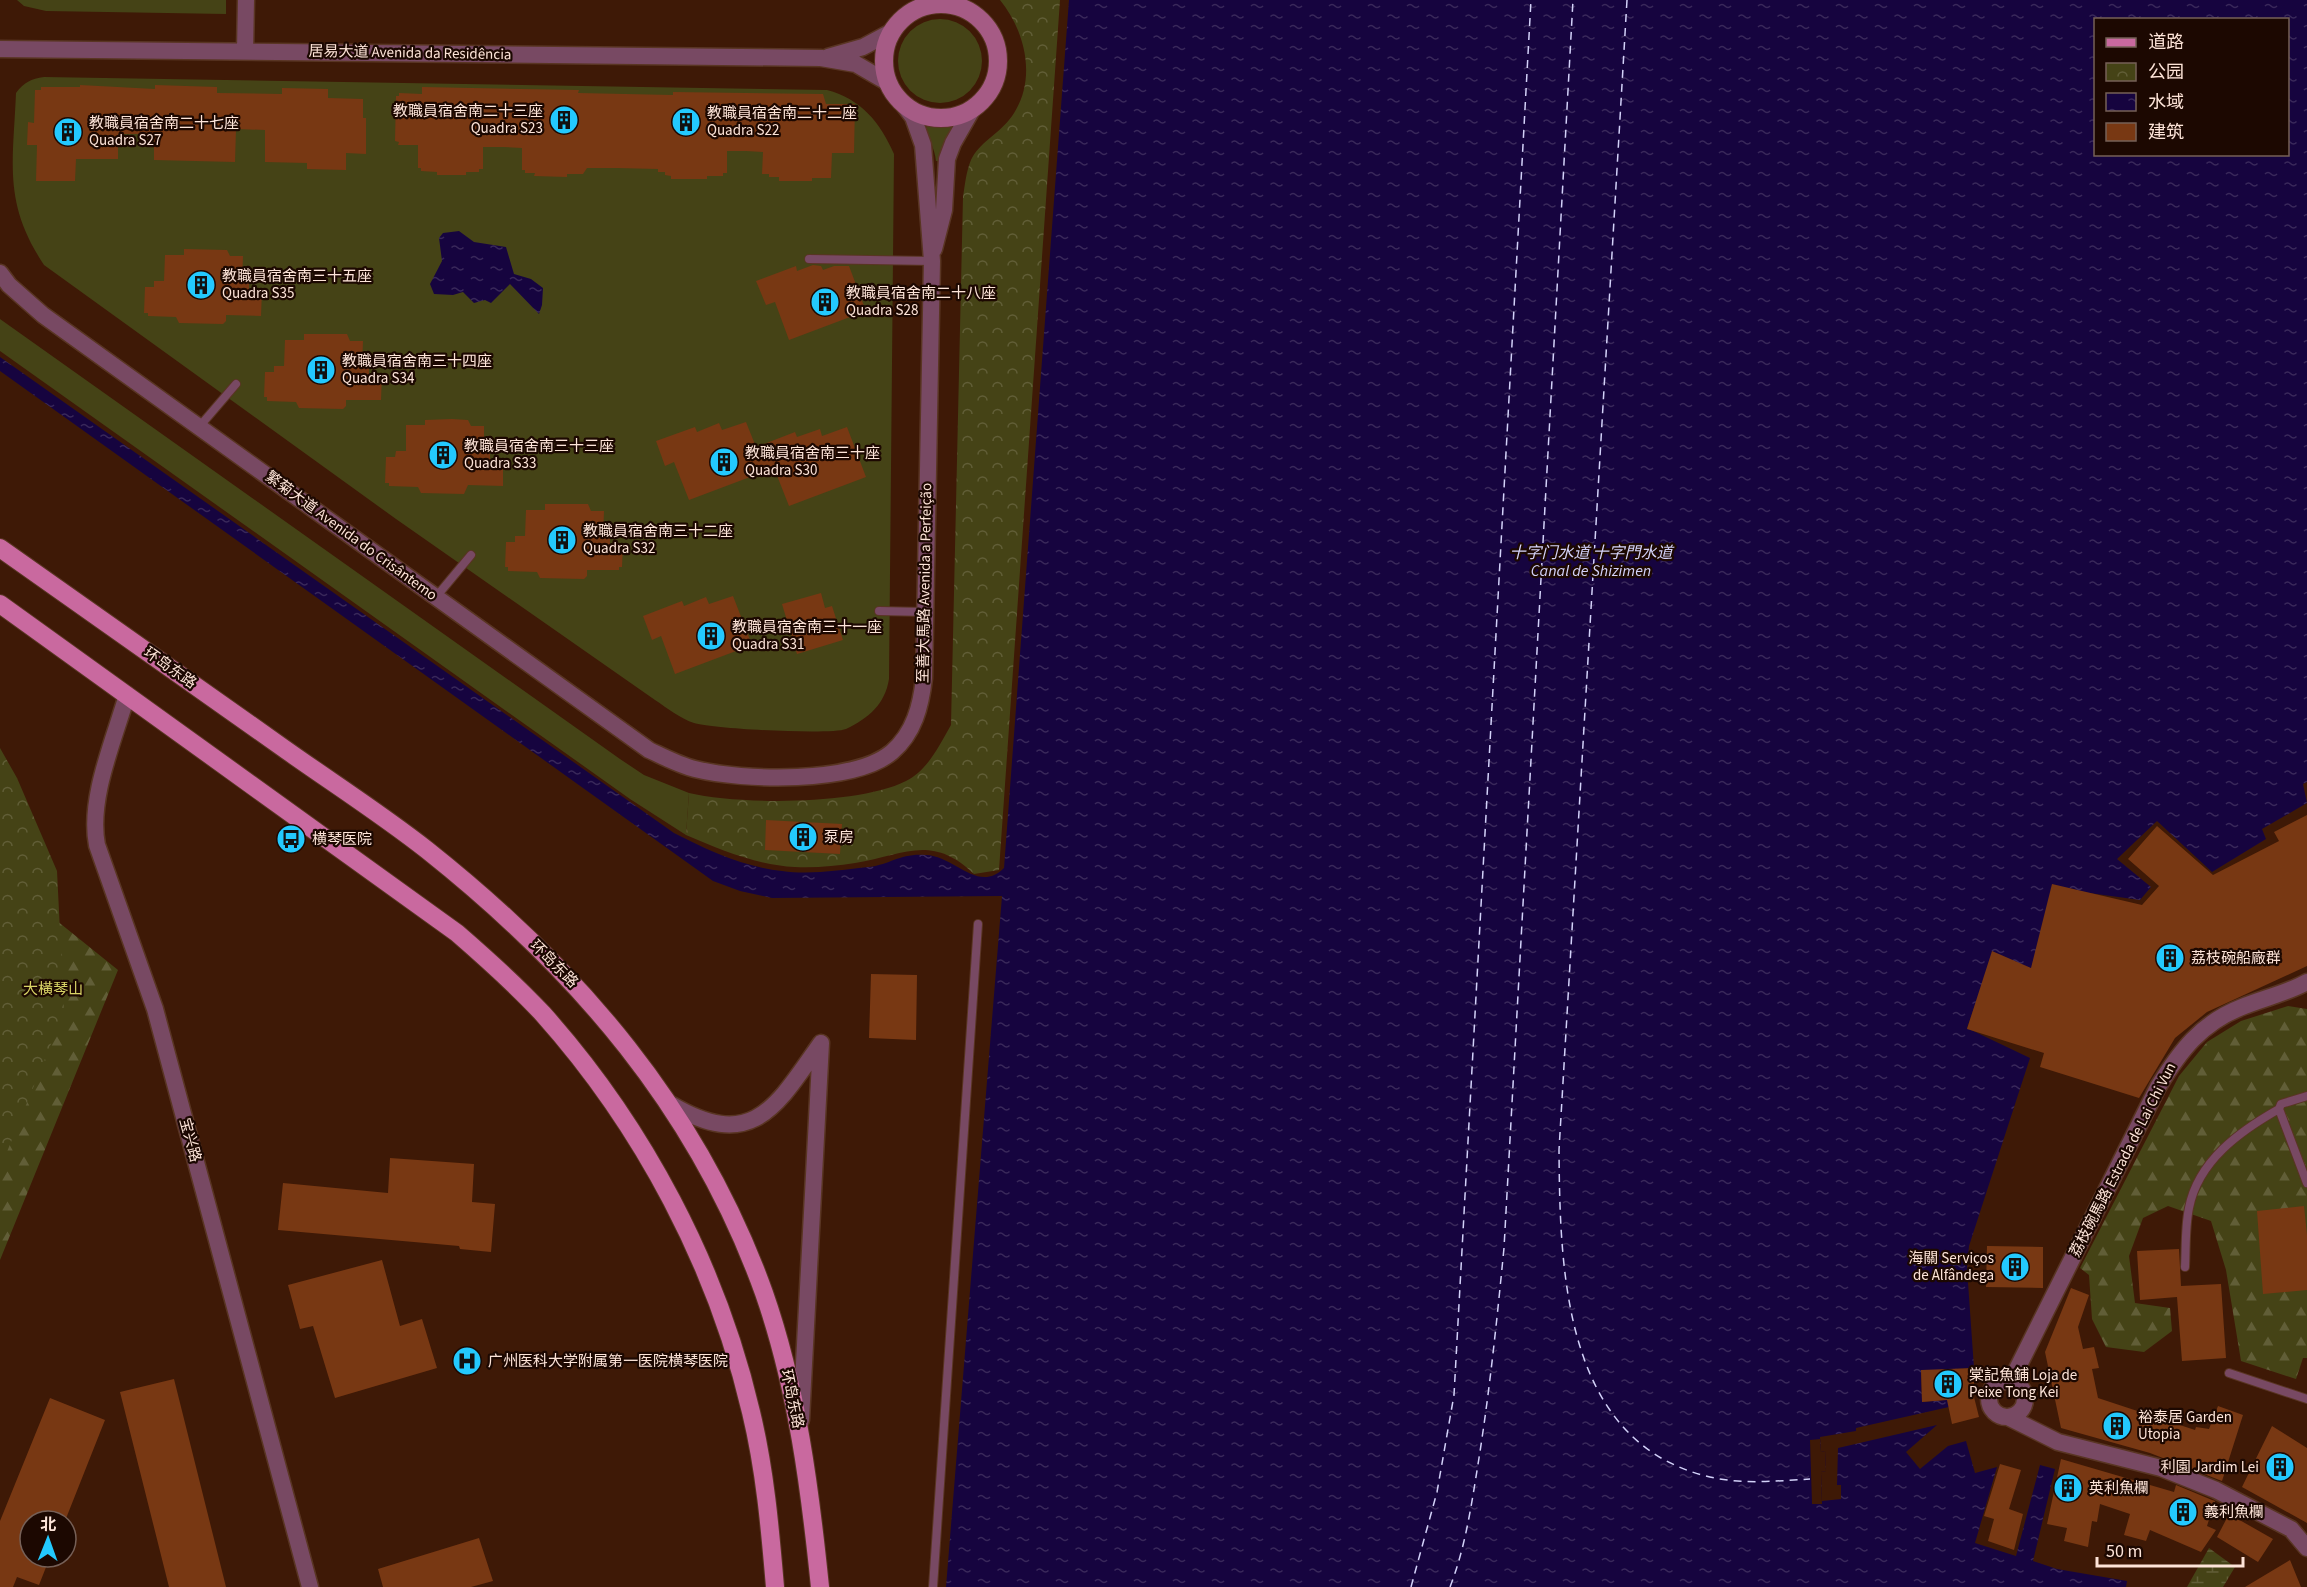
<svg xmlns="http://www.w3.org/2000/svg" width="2307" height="1587" viewBox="0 0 2307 1587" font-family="'Source Sans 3','Noto Sans SC',sans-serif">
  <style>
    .grass { fill: #454316 }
    .forest { fill: url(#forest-firs) }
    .wetland { fill: url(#wetland-marsh) }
    .park { fill: url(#park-crowns) }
    .water { fill: url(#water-ripples); fill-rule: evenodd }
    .pier { fill: #3e1906 }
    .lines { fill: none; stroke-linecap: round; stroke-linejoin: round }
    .ferry { stroke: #d3d2f9; stroke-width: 1.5; stroke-dasharray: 8 6; stroke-linecap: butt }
    .building { fill: #783813 }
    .lane-casing { stroke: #593523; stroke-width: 10 }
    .street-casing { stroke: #593523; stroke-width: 19 }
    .secondary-casing { stroke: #593523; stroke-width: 20 }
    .primary-casing { stroke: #593523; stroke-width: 20 }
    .lane { stroke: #784963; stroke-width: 8 }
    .street { stroke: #784963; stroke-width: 16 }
    .secondary { stroke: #a65b85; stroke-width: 18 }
    .primary { stroke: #c9699f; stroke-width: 18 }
    .labels { text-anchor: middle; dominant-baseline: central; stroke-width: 4.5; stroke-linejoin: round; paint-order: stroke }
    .street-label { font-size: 15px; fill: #fde4d8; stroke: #1c0801 }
    .poi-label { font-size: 15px; fill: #fde4d8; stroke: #1c0801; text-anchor: start }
    .park-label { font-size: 15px; fill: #d9d466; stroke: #1c0801 }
    .water-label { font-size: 16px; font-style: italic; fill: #d3d2f9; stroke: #1c0801 }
  </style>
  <defs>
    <pattern id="forest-firs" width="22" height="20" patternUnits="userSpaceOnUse" patternTransform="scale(1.5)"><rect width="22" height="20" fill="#454316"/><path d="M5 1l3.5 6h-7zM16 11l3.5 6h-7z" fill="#615e37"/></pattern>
    <pattern id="wetland-marsh" width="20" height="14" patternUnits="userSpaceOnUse" patternTransform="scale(1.5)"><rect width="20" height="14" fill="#454316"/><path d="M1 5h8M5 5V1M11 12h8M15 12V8" fill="none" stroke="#615e37"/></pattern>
    <pattern id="park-crowns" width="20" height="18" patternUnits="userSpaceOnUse" patternTransform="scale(1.5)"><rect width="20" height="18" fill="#454316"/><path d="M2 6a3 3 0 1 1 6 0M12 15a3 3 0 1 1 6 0" fill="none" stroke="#615e37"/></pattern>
    <pattern id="water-ripples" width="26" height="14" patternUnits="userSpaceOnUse" patternTransform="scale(1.5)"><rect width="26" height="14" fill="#16043f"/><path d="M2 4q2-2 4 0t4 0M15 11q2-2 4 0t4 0" fill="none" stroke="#39285a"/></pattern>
  </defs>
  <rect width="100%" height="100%" fill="#3e1906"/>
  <!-- grass -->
  <path class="grass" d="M17,0H226V14L46,11L24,6Z
    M898 61a42 42 0 1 1 84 0a42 42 0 1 1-84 0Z
    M44,77L827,90C861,99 880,122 894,154L889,679C885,704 869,718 846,729C831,735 713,729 694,723C681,719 667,708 655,700L396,519L44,265C3,203 13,164 16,93C24,82 31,79 44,77Z
    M927,123L953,126L941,161H936C935,148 925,133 927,123Z
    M0,319L620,759L644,775L689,793L686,835L630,799L0,351Z"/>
  <!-- forest -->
  <path class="forest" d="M0,875L118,970L0,1260Z
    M2288,1006L2307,1009V1358H2303L2296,1379L2241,1361L2226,1270L2211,1221L2168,1206L2143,1218L2129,1256L2135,1303L2170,1308L2172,1331L2144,1352L2106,1347L2092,1319L2089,1275L2080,1268L2179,1076L2207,1042L2241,1021Z"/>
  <!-- wetland -->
  <path class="wetland" d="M2209,1548L2235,1567L2223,1587H2187Z"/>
  <!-- park -->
  <path class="park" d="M1000,0H1060L999,870L974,874C932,833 903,855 855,863C836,866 815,868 795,867C757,865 721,850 686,835L689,793C740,805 859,805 906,781C928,770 939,746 951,725L963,197C965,185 966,172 971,160C979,143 997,135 1009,120C1038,84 1027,33 1000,0Z
    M0,748L17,778L57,871L64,1012L0,1169Z"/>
  <!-- water -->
  <path class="water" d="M1069,0H2307V782L2303,784L2307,803L2262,829L2266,839L2212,872L2157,821L2117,859L2151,887L2140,900L2053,888L2089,988L1992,957L1967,1028L2030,1058L1969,1246L1967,1268L1974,1368L1921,1371L1922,1402L1974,1397L1949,1407L1856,1428V1431L1820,1437L1821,1452L1825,1451L1826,1471L1821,1472L1822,1501L1841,1499V1485H1837L1838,1448L1937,1425L1906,1452L1920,1469L1948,1446L1966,1441L1975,1473L1997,1467L1975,1543L2016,1556L2040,1465L2055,1469L2033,1561L2057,1569L2127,1581L2126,1587H946L1002,896L772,898L740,891L713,881L0,371V357L674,833C707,850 744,867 782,871C810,875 840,870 869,867C892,864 900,853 926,855C955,856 978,894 1004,868ZM2096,20H2288V154H2096Z
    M459,231L474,242L506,247L514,274L531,279L543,288L542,305L539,314L510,284L491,303L485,300L474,303L463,292L453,295L434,294L430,284L442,261L439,238L443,233Z"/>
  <!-- pier -->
  <path class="pier" d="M1820,1439L1821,1452L1825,1451L1826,1471L1821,1472L1822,1504H1812L1810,1440Z"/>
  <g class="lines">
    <!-- ferry -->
    <path class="ferry" d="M1627,0L1559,1150C1560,1269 1563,1440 1706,1476C1740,1485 1776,1481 1810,1479
      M1411,1587L1437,1492L1454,1395L1531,0
      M1450,1587C1466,1546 1472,1501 1479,1458C1490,1388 1497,1319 1504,1248L1573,0"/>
  </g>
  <!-- building -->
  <path class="building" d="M80,85L155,89V85L217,87V93L282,94V88L328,89V98L363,99V118H366V154L346,153V170L307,169V163L265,162V130L236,129L235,162L154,160V134H118V159H76L75,181H36L37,145H27L28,122L34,123L35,90H41V87H80Z
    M422,87L579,90L578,93L625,94L673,95V92L823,94L826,104H855L854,153H832L831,178H812V181H779V177H769V174H762L763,152L746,151H727V173H723V176H707V179H671V176L665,175V172H658V169L617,168H587L583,174H567V177L534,176L535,173H525V170H522V148L503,147H483V169H479V172H466V175H437V172L421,171V168H418V145H398L399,142L395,141L396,96H399V93L422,94Z
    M184,249L227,250L230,256H243L242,283H249V289L262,290L261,316L226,315V321L223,324L179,323L176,317L148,316V313H144L145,287H154V281H164L165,255H184Z
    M813,265L821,266L823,270L834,266H849L866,311L789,340L775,302L766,305L756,281L796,266L797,271Z
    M304,334H347L350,341H363L362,368H369V374H382L381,400H346V406L343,409L299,408L296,402L267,401V397H264L265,372H274V366H284L285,340H304Z
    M452,419L468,420L471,426H484V453H490V459L503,460V486L468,485L464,494L421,493L418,487L389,486V483H385L386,457H395L396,451H406V425H425V420Z
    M746,422L756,447L795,432L797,437L820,429L822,436L847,427L866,477L789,506L774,468L689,500L674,462L665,466L656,441L695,427L697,432L719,423L722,430Z
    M545,504H588L591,511H604L603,538H610V544H623L622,567H619V570H587V576L584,579L540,578L537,572L508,571V567H505L506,542H515V536H525L526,510H545Z
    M821,593L825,608L832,606L843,640L797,654L782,604Z
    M733,596L752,645L675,674L661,636L652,640L643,616L682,601L684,606L706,597L709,604Z
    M2307,815V966L2207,1012L2175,1038L2139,1098L2040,1067L2044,1053L1967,1029L1992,951L2031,968L2052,884L2142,905L2159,886L2128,859L2157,826L2213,875L2279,841L2274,832Z
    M766,820L842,824L840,854L765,850Z
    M871,974L917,975L916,1040L869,1038Z
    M390,1158L474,1164L472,1202L495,1204L491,1252L460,1249L459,1246L278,1230L283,1183L388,1193Z
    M2304,1206L2307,1235V1290L2263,1294L2257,1211Z
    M1987,1246L2043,1247V1288L1986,1287Z
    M2179,1249L2181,1286L2221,1284L2226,1358L2182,1361L2177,1297L2140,1300L2137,1251Z
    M382,1260L400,1326L422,1319L437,1368L335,1398L313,1326L300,1329L288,1285Z
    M2071,1288L2089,1295L2078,1327L2083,1349L2094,1347L2099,1368L2092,1369L2098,1398L2195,1430L2196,1427L2209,1429L2218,1406L2243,1415L2222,1481L2150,1453L2061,1428L2045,1352Z
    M1974,1368V1397L1979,1417L1952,1424L1947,1400L1922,1402L1921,1370Z
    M174,1379L226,1587H169L120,1392Z
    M50,1398L105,1420L65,1521H30V1557H50L39,1585L17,1577L13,1587H0V1521Z
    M2272,1426L2307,1448V1523L2242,1487Z
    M2061,1459L2174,1492L2176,1485L2212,1500L2215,1501L2207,1526L2216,1530L2201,1552L2150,1530L2146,1541L2124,1535L2130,1514L2100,1504L2097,1522L2092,1521L2088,1547L2064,1541L2067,1528L2047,1524Z
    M2000,1464L2021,1470L2009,1509L2023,1514L2014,1550L1988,1541L1994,1519L1984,1516Z
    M2229,1514L2273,1539L2258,1562L2217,1537Z
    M479,1538L493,1581L471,1587H383L378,1569Z
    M2290,1560L2301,1587H2245Z"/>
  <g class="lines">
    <!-- lane casing -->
    <g class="lane-casing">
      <path id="lane" d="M809,259L932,261
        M199,427L236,384
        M436,597L471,555
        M879,611L926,612
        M2279,1109L2307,1183
        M2185,1267C2186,1248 2185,1227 2189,1208C2198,1161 2240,1131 2279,1109L2281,1104L2307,1096
        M2229,1373L2307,1399
        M933,1587L978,924"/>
    </g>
    <!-- street casing -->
    <g class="street-casing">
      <path id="street" d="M0,49L821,58L856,64L887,82
        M245,51L246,0
        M828,57L863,47L891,32
        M934,249L944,210L947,159L953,143L973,108
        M0,273L9,285L43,315L649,750C664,757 679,765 695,769C743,781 854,784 892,752C914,733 921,706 924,678L932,261L923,145L913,117L903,104
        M127,695C114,740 88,799 97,845L155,1009L310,1587
        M672,1105C753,1152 776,1107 821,1043L801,1420
        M1989 1399a18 18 0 1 1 36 0a18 18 0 1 1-36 0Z
        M2011,1381L2158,1087C2180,1051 2201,1023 2242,1007C2264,998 2287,993 2307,982
        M2010,1418L2058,1442L2161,1468L2216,1490L2291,1529L2307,1548"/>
    </g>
    <!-- secondary casing -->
    <g class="secondary-casing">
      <path id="secondary" d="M884 61a57 57 0 1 1 114 0a57 57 0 1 1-114 0Z"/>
    </g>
    <!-- primary casing -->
    <g class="primary-casing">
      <path id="primary" d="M0,548C93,613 186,679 279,745C328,780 380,813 427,850C578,970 698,1109 764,1293C797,1387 810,1489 820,1587
        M0,604L457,933C487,959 516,985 543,1014C643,1126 717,1266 751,1412C765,1470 770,1528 775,1587"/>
    </g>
    <!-- lane -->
    <use href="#lane" class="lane"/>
    <!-- street -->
    <use href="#street" class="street"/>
    <!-- secondary -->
    <use href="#secondary" class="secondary"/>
    <!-- primary -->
    <use href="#primary" class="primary"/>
  </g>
  <!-- icons -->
  <defs>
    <g id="building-disc" transform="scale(1.5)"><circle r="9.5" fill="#23c9fe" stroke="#1c0801"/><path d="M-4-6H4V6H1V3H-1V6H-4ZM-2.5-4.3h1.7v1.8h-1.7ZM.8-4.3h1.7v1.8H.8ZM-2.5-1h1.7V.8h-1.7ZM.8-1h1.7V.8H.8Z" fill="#111"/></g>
    <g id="bus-disc" transform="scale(1.5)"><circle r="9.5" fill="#23c9fe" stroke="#1c0801"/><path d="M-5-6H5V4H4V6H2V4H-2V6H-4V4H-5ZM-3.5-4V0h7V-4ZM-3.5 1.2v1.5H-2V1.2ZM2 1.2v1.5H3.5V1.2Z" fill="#111"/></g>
    <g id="hospital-disc" transform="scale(1.5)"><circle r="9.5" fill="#23c9fe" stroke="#1c0801"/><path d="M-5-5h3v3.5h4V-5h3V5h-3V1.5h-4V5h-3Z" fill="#111"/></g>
  </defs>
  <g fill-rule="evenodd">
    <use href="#building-disc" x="564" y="120"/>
    <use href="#building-disc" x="686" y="122"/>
    <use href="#building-disc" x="68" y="132"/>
    <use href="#building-disc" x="201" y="285"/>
    <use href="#building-disc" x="825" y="302"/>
    <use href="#building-disc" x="321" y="370"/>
    <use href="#building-disc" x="443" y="455"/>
    <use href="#building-disc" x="724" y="462"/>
    <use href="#building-disc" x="562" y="540"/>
    <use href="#building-disc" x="711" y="636"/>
    <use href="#building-disc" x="803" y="837"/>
    <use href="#bus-disc" x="291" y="839"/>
    <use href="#building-disc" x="2170" y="958"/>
    <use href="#building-disc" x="2015" y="1267"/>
    <use href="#hospital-disc" x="467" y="1361"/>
    <use href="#building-disc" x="1948" y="1384"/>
    <use href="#building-disc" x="2117" y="1426"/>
    <use href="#building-disc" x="2280" y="1467"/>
    <use href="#building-disc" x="2068" y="1488"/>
    <use href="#building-disc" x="2183" y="1512"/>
  </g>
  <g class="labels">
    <!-- street labels -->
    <g class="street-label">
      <text transform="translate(410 53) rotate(1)">居易大道 Avenida da Residência</text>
      <text transform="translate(351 536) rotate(36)">繁菊大道 Avenida do Crisântemo</text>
      <text transform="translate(925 583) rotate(-89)">至善大馬路 Avenida a Perfeição</text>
      <text transform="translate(170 668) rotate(35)">环岛东路</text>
      <text transform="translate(554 964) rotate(45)">环岛东路</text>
      <text transform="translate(190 1140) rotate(75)">宝兴路</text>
      <text transform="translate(2123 1160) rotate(-63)">荔枝碗馬路 Estrada de Lai Chi Vun</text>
      <text transform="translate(792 1399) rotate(78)">环岛东路</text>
    </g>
    <!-- poi labels -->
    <g class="poi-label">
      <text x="543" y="111" text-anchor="end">教職員宿舍南二十三座<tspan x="543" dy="17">Quadra S23</tspan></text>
      <text x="707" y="113">教職員宿舍南二十二座<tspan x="707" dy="17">Quadra S22</tspan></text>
      <text x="89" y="123">教職員宿舍南二十七座<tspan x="89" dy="17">Quadra S27</tspan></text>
      <text x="222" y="276">教職員宿舍南三十五座<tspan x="222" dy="17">Quadra S35</tspan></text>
      <text x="846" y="293">教職員宿舍南二十八座<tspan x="846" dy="17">Quadra S28</tspan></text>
      <text x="342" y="361">教職員宿舍南三十四座<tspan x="342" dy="17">Quadra S34</tspan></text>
      <text x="464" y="446">教職員宿舍南三十三座<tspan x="464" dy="17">Quadra S33</tspan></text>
      <text x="745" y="453">教職員宿舍南三十座<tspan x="745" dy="17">Quadra S30</tspan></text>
      <text x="583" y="531">教職員宿舍南三十二座<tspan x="583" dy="17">Quadra S32</tspan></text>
      <text x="732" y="627">教職員宿舍南三十一座<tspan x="732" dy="17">Quadra S31</tspan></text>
      <text x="824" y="837">泵房</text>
      <text x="312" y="839">横琴医院</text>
      <text x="2191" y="958">荔枝碗船廠群</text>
      <text x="1994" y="1258" text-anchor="end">海關 Serviços<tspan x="1994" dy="17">de Alfândega</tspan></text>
      <text x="488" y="1361">广州医科大学附属第一医院横琴医院</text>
      <text x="1969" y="1375">棠記魚鋪 Loja de<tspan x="1969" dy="17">Peixe Tong Kei</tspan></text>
      <text x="2138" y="1417">裕泰居 Garden<tspan x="2138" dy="17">Utopia</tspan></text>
      <text x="2259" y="1467" text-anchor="end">利園 Jardim Lei</text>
      <text x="2089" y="1488">英利魚欄</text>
      <text x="2204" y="1512">義利魚欄</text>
    </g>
    <!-- park labels -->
    <g class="park-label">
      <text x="53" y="989">大橫琴山</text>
    </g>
    <!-- water labels -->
    <g class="water-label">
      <text x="1591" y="553">十字门水道 十字門水道<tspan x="1591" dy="18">Canal de Shizimen</tspan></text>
    </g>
  </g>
  <!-- legend -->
  <rect x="2094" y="18" width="195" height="138" fill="#1c0801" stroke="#766057" stroke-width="1.5"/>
  <rect x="2106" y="38" width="30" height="9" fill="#c9699f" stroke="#766057" stroke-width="1.5"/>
  <text x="2148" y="48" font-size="18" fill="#fde4d8">道路</text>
  <rect x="2106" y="63" width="30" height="18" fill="url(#park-crowns)" stroke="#766057" stroke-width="1.5"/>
  <text x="2148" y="78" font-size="18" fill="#fde4d8">公园</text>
  <rect x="2106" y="93" width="30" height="18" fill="url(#water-ripples)" stroke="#766057" stroke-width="1.5"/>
  <text x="2148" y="108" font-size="18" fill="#fde4d8">水域</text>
  <rect x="2106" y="123" width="30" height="18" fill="#783813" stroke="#766057" stroke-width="1.5"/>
  <text x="2148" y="138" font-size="18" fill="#fde4d8">建筑</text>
  <!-- north arrow -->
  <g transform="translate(48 1539) rotate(1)"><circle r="28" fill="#1c0801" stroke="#766057" stroke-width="1.5"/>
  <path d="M0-4.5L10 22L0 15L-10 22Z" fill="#23c9fe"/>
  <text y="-9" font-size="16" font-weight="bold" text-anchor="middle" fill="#fde4d8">北</text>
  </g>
  <!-- scale -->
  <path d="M2097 1557v9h146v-9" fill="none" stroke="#fde4d8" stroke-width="3"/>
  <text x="2106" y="1557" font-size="18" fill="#fde4d8" stroke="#1c0801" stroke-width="4.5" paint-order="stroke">50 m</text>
</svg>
